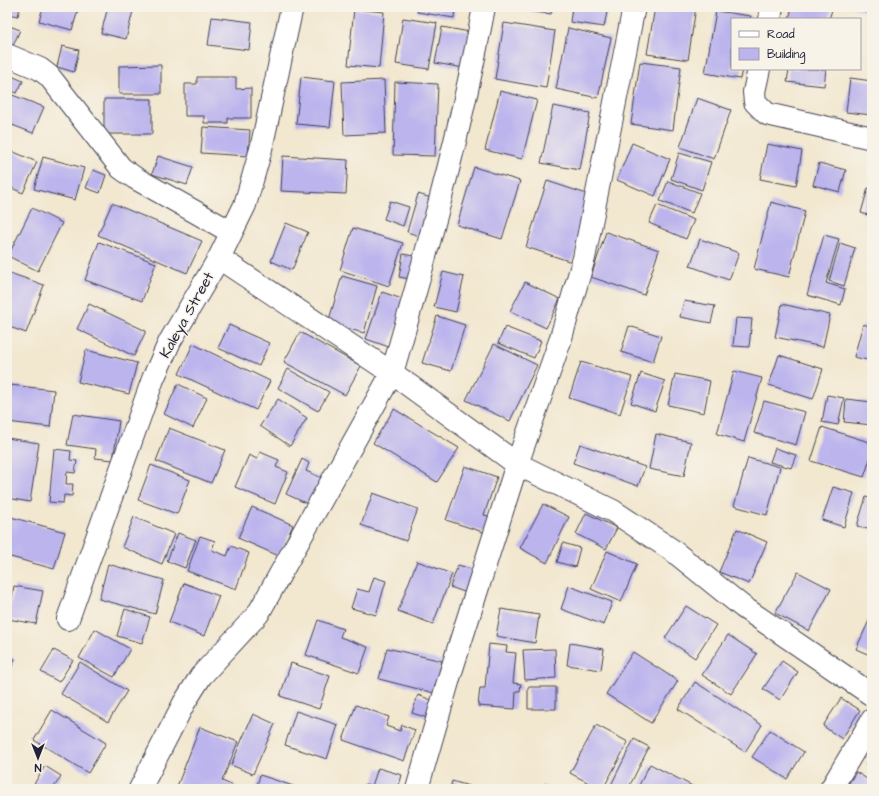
<svg xmlns="http://www.w3.org/2000/svg" width="879" height="796" viewBox="0 0 879 796" font-family="'Architects Daughter',sans-serif">
  <style>
    .building { fill: #bbb4ed }
    .lines { fill: none; stroke-linecap: round; stroke-linejoin: round }
    .minor-casing { stroke: #414051; stroke-width: 24 }
    .minor { stroke: #fff; stroke-width: 22 }
    .labels { text-anchor: middle; dominant-baseline: central; stroke-width: 3; stroke-linejoin: round; paint-order: stroke }
    .street-label { font-size: 15px; fill: #22223b; stroke: #f7f3e8 }
  </style>
  <rect width="100%" height="100%" fill="#f7f3e8"/>
  <filter id="ink" filterUnits="userSpaceOnUse"><feTurbulence type="fractalNoise" baseFrequency=".025" numOctaves="2"/><feDisplacementMap in="SourceGraphic" scale="8" xChannelSelector="R" yChannelSelector="G"/><feConvolveMatrix kernelMatrix="1 2 1 2 8 2 1 2 1" color-interpolation-filters="sRGB"/></filter>
  <filter id="wash" filterUnits="userSpaceOnUse"><feTurbulence type="fractalNoise" baseFrequency=".012" numOctaves="4" result="noise"/><feDisplacementMap in="SourceGraphic" scale="16" xChannelSelector="R" yChannelSelector="G"/><feGaussianBlur stdDeviation="0.9" result="paint"/><feColorMatrix in="noise" values="0 0 0 0 0 0 0 0 0 0 0 0 0 0 0 0 0 1.4 0 .05"/><feComposite in="paint" operator="in"/></filter>
  <g filter="url(#wash)">
    <rect width="100%" height="100%" fill="#f2e7cf"/>
    <g id="blocks">
      <!-- building -->
      <path class="building" d="M7,7H20L18,16L7,14Z
        M43,7H79L72,30L39,21Z
        M108,7H134L126,39L101,33Z
        M418,7H455L454,18L417,12Z
        M513,7H552L551,14L512,9Z
        M572,7H608L604,27L570,22Z
        M655,7H696L688,60L647,54Z
        M792,7H833L829,19H789Z
        M850,7H872V14Z
        M354,9L384,12L379,68L348,65Z
        M716,11L751,16L750,19H732V69H742L740,79L705,73Z
        M212,17L252,22L249,50L208,45Z
        M403,18L437,23L429,69L396,64Z
        M504,23L555,31L546,88L495,79Z
        M7,25L20,30L12,48L7,46Z
        M442,27L470,32L464,68L435,63Z
        M568,28L611,38L598,98L556,89Z
        M62,46L79,50L74,72L57,67Z
        M640,62L681,67L673,130L631,124Z
        M161,65V94H119V66Z
        M789,69H826L824,86L787,82Z
        M7,74L23,81L17,93L7,89Z
        M197,77H236V89L251,88V118H228V123H204V116H185V84H197Z
        M301,77L335,81L330,127L296,124Z
        M850,78L872,81V115L846,112Z
        M384,80L386,133L344,135L342,82Z
        M395,82L438,84L435,156L393,155Z
        M500,91L537,100L522,159L485,150Z
        M7,93L44,107L33,133L7,123Z
        M697,98L731,110L714,159L680,147Z
        M104,99H152V134H104Z
        M553,106L590,113L580,170L541,163Z
        M203,127L250,130L248,156L201,153Z
        M632,143L670,159L655,196L617,180Z
        M767,144L802,151L796,186L760,179Z
        M7,149L37,162L23,193L7,186Z
        M679,153L711,162L702,190L671,179Z
        M158,156L193,167L187,185L152,174Z
        M283,156L348,160L346,194L281,191Z
        M43,157L84,168L75,200L34,189Z
        M819,163L846,170L840,192L813,185Z
        M474,167L520,181L502,239L457,225Z
        M93,170L106,175L100,193L86,188Z
        M547,181L593,196L572,262L526,247Z
        M668,181L700,193L692,213L660,201Z
        M868,188L872,189V216L861,213Z
        M418,194L438,200L426,238L407,232Z
        M390,201L409,207L403,226L384,219Z
        M771,202L805,211L789,277L754,269Z
        M112,203L202,241L187,273L98,235Z
        M657,205L694,220L686,239L649,223Z
        M32,208L62,223L38,271L8,256Z
        M286,223L308,232L292,270L271,261Z
        M353,228L403,243L389,286L340,270Z
        M606,232L659,250L644,295L591,277Z
        M824,235L839,239L826,283L845,289L841,305L807,295Z
        M700,239L739,253L729,280L690,266Z
        M99,242L156,263L142,301L85,280Z
        M840,243L855,248L844,286L829,281Z
        M403,254L418,257L415,280L399,277Z
        M7,272L44,285L26,333L7,326Z
        M443,272L464,277L456,312L434,307Z
        M342,276L377,286L364,333L328,323Z
        M525,282L560,299L546,328L510,311Z
        M382,292L405,300L389,347L366,339Z
        M684,301L715,306L711,323L680,317Z
        M89,304L146,331L134,356L77,329Z
        M782,304L830,315L823,347L775,337Z
        M437,316L465,325L451,371L422,363Z
        M736,318L752,319L749,347L733,346Z
        M863,324L872,327V361L854,357Z
        M229,325L269,343L259,366L218,348Z
        M629,326L661,336L653,362L621,352Z
        M505,327L541,341L534,358L498,343Z
        M300,332L361,366L345,395L284,362Z
        M193,344L270,381L256,410L179,374Z
        M494,344L537,365L510,421L466,400Z
        M86,350L137,363L129,394L78,382Z
        M779,355L823,369L813,399L769,385Z
        M581,362L632,377L620,414L569,398Z
        M288,369L329,392L318,411L278,388Z
        M734,371L762,378L744,442L717,434Z
        M641,373L665,381L655,411L631,403Z
        M675,374L710,381L704,413L668,405Z
        M178,384L207,398L193,428L164,414Z
        M10,385L54,390L50,427L7,422Z
        M827,395L844,398L838,425L822,422Z
        M278,399L307,418L290,446L260,426Z
        M846,399L872,402V425L844,422Z
        M764,401L805,412L796,445L754,433Z
        M394,409L459,448L437,482L373,443Z
        M73,414L119,421L113,460L95,458L96,449L67,445Z
        M822,427L872,443V453L864,477L811,461Z
        M169,428L225,450L211,483L156,461Z
        M656,434L691,442L684,476L649,469Z
        M7,438L39,443L30,502L7,498Z
        M580,444L645,467L638,486L573,463Z
        M775,448L796,455L791,468L770,462Z
        M54,449L71,451L70,460L77,461L75,473L67,472L66,484H73L72,496L64,495L63,503L49,502Z
        M260,452L279,460L276,467L288,472L275,504L235,487L249,455L257,459Z
        M748,458L780,467L767,515L734,506Z
        M302,459L309,463L306,471L322,478L310,505L286,494Z
        M151,465L190,480L177,514L138,500Z
        M465,466L497,477L484,515L492,517L486,533L446,520Z
        M833,487L854,493L844,527L822,520Z
        M373,493L418,509L406,541L361,525Z
        M866,497L872,499V530L857,526Z
        M543,504L569,517L547,563L520,548Z
        M252,507L293,525L279,556L238,538Z
        M586,513L617,528L606,549L576,534Z
        M7,516L65,532L54,569L7,556Z
        M134,517L174,534L162,564L122,547Z
        M737,529L767,542L749,584L719,572Z
        M178,533L196,540L185,568L167,561Z
        M200,536L215,541L212,550L227,556L231,546L249,553L236,589L187,571Z
        M563,543L580,548L575,567L557,562Z
        M607,551L637,564L621,602L591,589Z
        M417,561L452,574L433,624L398,611Z
        M108,564L164,580L155,614L99,599Z
        M458,565L475,570L467,593L450,587Z
        M798,572L831,589L809,631L775,613Z
        M374,577L386,581L376,615L351,608L357,589L369,592Z
        M184,583L219,596L204,636L169,622Z
        M14,586L43,591L36,624L8,619Z
        M569,586L612,602L604,625L561,609Z
        M686,606L716,625L695,658L665,638Z
        M125,609L150,617L142,643L117,636Z
        M501,609L539,615L535,643L496,636Z
        M872,614V656L856,649Z
        M318,620L343,629L340,637L368,647L359,673L306,655Z
        M95,629L130,649L114,677L79,658Z
        M728,635L757,654L731,694L702,675Z
        M570,643L604,649L601,670L567,665Z
        M489,644L507,646L506,652L516,653L513,683L521,684L520,691H516L515,709L478,706L480,688H485Z
        M387,648L442,661L434,693L379,679Z
        M555,649L556,678L525,680L523,650Z
        M54,650L73,660L59,682L41,672Z
        M633,652L678,681L651,723L606,694Z
        M7,655L15,659L7,676Z
        M782,661L798,672L780,700L763,689Z
        M80,662L127,691L108,722L61,694Z
        M291,663L330,676L319,709L280,696Z
        M695,682L762,725L745,752L678,709Z
        M528,687H556V709H528Z
        M418,695L434,701L428,718L412,713Z
        M841,698L860,710L842,739L823,726Z
        M356,705L389,717L386,726L400,731L402,725L415,730L404,761L343,740Z
        M52,710L106,743L88,773L34,740Z
        M296,711L338,725L327,759L285,745Z
        M253,714L275,724L253,774L231,765Z
        M596,725L628,742L603,789H600L570,773Z
        M200,727L238,742L222,781L234,786L233,789H176Z
        M770,730L804,752L787,779L752,757Z
        M634,739L649,747L628,789H609Z
        M872,754V769L866,764Z
        M650,764L698,789H637Z
        M45,766L61,776L53,789H31Z
        M378,768L402,775L398,789H364L365,784L372,786Z
        M856,772L872,782V789H845Z
        M260,775L296,787L295,789H256Z
        M452,781L479,789H450Z
        M542,785L550,789H540Z"/>
    </g>
  </g>
  <g filter="url(#ink)">
    <use href="#blocks" fill-opacity="0" stroke="#414051" stroke-width="1"/>
    <g class="lines">
      <!-- minor casing -->
      <g class="minor-casing">
        <path id="minor" d="M770,19L772,7
          M7,55L40,69L49,76L121,168L135,178L231,232
          M759,69L754,92L755,102L767,114L872,138
          M219,258L392,373C427,252 461,131 484,7
          M68,619L153,379L170,341L219,258L245,205L261,149L292,7
          M140,789L184,703L201,676L258,614L392,373L517,464L613,511L672,550L743,607L872,695
          M417,789L450,675L517,464L560,341L584,258L634,7
          M831,789L872,720"/>
      </g>
      <!-- minor -->
      <use href="#minor" class="minor"/>
    </g>
  </g>
  <g class="labels">
    <!-- street labels -->
    <g class="street-label">
      <text transform="translate(187 315) rotate(-61)">Kaleya Street</text>
    </g>
  </g>
  <!-- margin -->
  <rect width="879" height="796" fill="none" stroke="#f7f3e8" stroke-width="24"/>
  <!-- legend -->
  <rect x="731" y="18" width="130" height="52" fill="#f7f3e8" stroke="#a29fa3"/>
  <rect x="739" y="31" width="20" height="6" fill="#ffffff" stroke="#a29fa3"/>
  <text x="767" y="38" font-size="12" fill="#22223b">Road</text>
  <rect x="739" y="48" width="20" height="12" fill="#bbb4ed" stroke="#a29fa3"/>
  <text x="767" y="58" font-size="12" fill="#22223b">Building</text>
  <!-- north arrow -->
  <g transform="translate(38 758) rotate(180)" stroke="#f7f3e8" stroke-width="3" paint-order="stroke">
  <path d="M0-3L7 15L0 10L-7 15Z" fill="#22223b"/>
  <text y="-6" font-size="11" font-weight="bold" text-anchor="middle" fill="#22223b">N</text>
  </g>
</svg>
